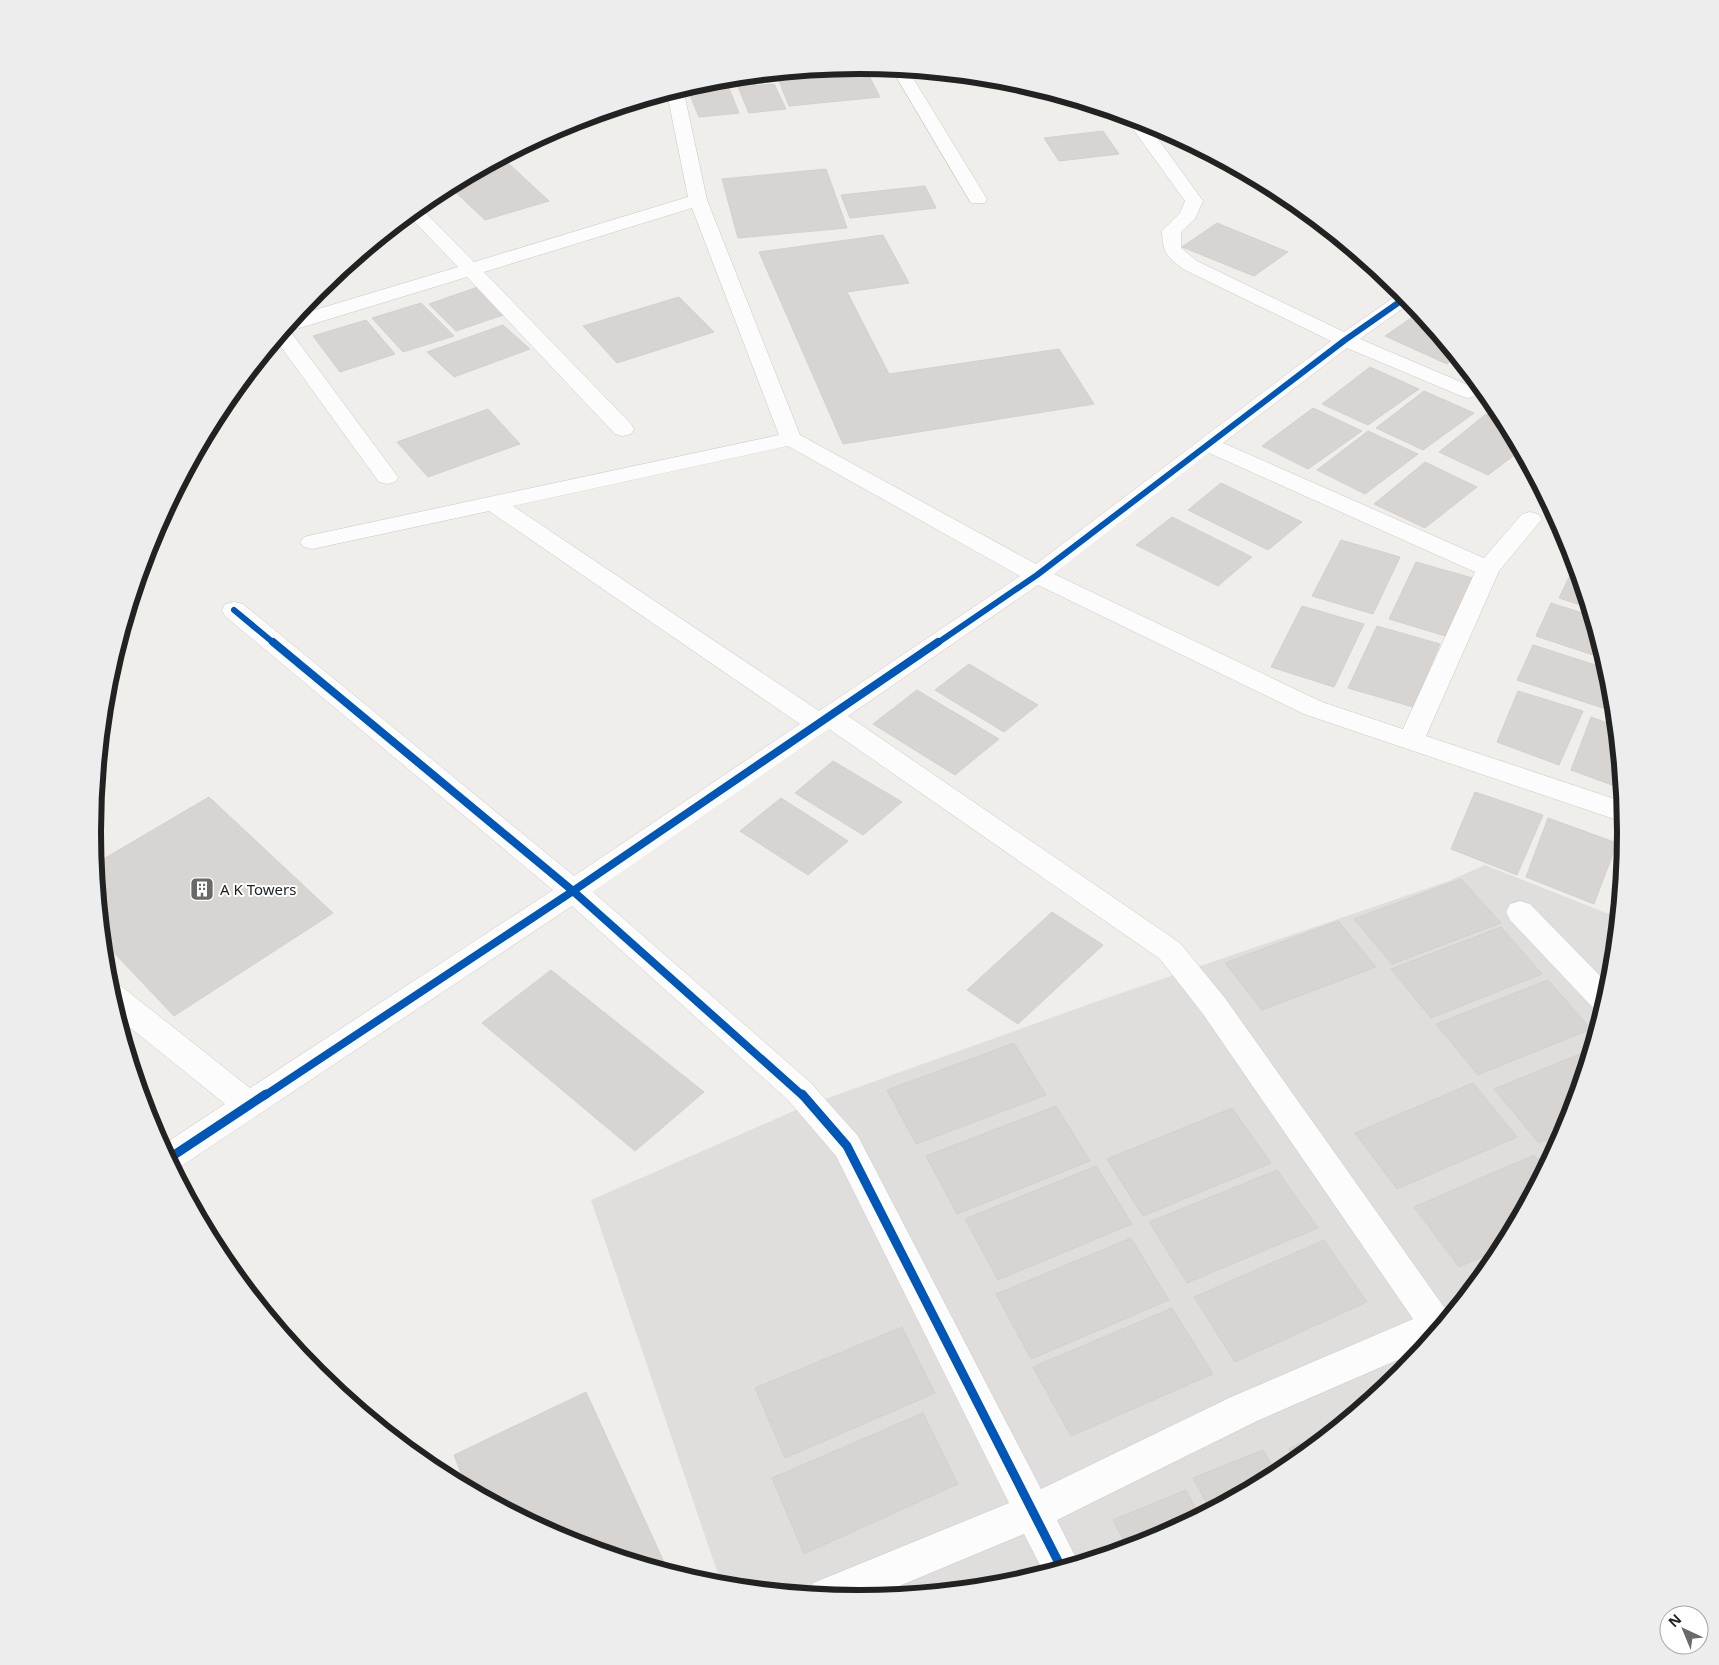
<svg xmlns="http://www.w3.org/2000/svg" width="1719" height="1665" viewBox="0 0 1719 1665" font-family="'Noto Sans',sans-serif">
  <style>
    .residential { fill: #dfdedc }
    .building { fill: #d7d4d2; stroke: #d3d0cc }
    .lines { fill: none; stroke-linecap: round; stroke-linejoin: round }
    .street-casing { stroke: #c9c8c7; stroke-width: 1 }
    .street { fill: #fdfcfc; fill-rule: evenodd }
    .cycleway-far2-casing { stroke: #fff; stroke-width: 9 }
    .cycleway-far1-casing { stroke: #fff; stroke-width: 11 }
    .cycleway-casing { stroke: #fff; stroke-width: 12 }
    .cycleway-far2 { stroke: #0057b8; stroke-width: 6 }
    .cycleway-far1 { stroke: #0057b8; stroke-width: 8 }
    .cycleway { stroke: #0057b8; stroke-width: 9 }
    .labels { text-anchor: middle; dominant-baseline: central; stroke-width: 4; stroke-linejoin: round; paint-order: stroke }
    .poi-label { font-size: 15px; fill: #222; stroke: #fff; text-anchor: start }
    .rim { fill: none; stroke: #222; stroke-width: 6 }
  </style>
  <rect width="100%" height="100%" fill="#f0eeeb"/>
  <!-- residential -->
  <path class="residential" d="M1485,865L1619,918L1612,983L1568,1126L1497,1259L1402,1375L1286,1471L1153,1542L1009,1585L860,1600L722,1586L591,1200L803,1107L1098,1001L1449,881Z"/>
  <!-- building -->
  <path class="building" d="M867,72L880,97L789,106L779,81Z
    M774,84L786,109L749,113L738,87Z
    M729,88L739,113L699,117L689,93Z
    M1103,131L1119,154L1059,161L1044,138Z
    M508,163L549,201L485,220L449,186L472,173Z
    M826,169L847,228L738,238L722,179Z
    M925,186L936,208L850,218L841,195Z
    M1217,223L1288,252L1254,276L1182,247Z
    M883,235L909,283L847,292L889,374L1059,349L1094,404L843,444L759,252Z
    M478,287L506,314L456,331L429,304Z
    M679,297L714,332L617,363L583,326Z
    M421,303L454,336L403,352L372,318Z
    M1417,314L1425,318L1457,356L1447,364L1385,336Z
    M366,320L395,354L340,372L313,336Z
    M503,325L530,349L454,377L427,352Z
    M1370,367L1419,389L1368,425L1322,404Z
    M1424,391L1474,413L1423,450L1376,428Z
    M1313,408L1362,431L1308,469L1262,446Z
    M488,409L520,444L428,477L397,442Z
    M1486,414L1507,423L1521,450L1488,475L1439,452Z
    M1368,431L1418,454L1365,494L1317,470Z
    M1425,462L1477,487L1425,528L1374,504Z
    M1221,483L1302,522L1268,550L1188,510Z
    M1172,517L1252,557L1218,586L1136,545Z
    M1341,540L1400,557L1373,614L1312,596Z
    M1416,562L1476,579L1452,638L1389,619Z
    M1574,567L1577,568L1590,608L1559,598Z
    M1551,603L1592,616L1605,659L1536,636Z
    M1302,606L1364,624L1334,687L1271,667Z
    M1377,626L1440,644L1413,707L1348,688Z
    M1533,645L1608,669L1612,683L1615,712L1517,680Z
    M969,664L1038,705L1004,732L935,690Z
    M917,690L999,739L955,775L873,724Z
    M1518,691L1583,711L1559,765L1497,742Z
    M1591,717L1616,726L1623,789L1571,770Z
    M833,761L902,802L863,835L795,793Z
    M1475,792L1543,815L1517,875L1451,849Z
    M209,797L333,913L174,1016L103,941L95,864Z
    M781,798L848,841L808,875L740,831Z
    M1548,818L1617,843L1594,904L1526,877Z
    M1623,871L1619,913L1611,910Z
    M1461,879L1501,923L1392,964L1354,919Z
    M1052,912L1103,945L1018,1024L967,990Z
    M1338,921L1376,967L1262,1010L1225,963Z
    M1501,927L1542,974L1431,1018L1391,969Z
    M551,970L704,1092L635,1151L482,1023Z
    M1548,980L1591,1029L1478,1075L1436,1024Z
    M1014,1043L1046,1095L916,1144L887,1090Z
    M1592,1049L1566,1132L1539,1143L1494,1089Z
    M1473,1083L1517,1137L1397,1189L1355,1133Z
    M1056,1106L1090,1161L957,1214L926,1156Z
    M1232,1108L1271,1163L1143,1216L1107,1159Z
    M1534,1155L1546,1169L1504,1247L1459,1267L1414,1207Z
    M1096,1166L1132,1224L998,1280L965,1219Z
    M1277,1170L1318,1228L1187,1283L1149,1222Z
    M1131,1238L1169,1300L1031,1359L996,1294Z
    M1324,1240L1367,1302L1235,1362L1194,1297Z
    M1172,1308L1213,1374L1071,1436L1033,1367Z
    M902,1327L935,1393L785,1458L755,1388Z
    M586,1392L669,1573L566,1541L467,1488L454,1455Z
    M923,1413L958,1484L804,1554L772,1478Z
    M1342,1424L1297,1461L1289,1449Z
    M1263,1450L1278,1475L1211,1511L1193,1478Z
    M1186,1490L1200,1517L1153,1542L1128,1549L1113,1520Z"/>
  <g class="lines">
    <!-- street casing -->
    <g class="street-casing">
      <path id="street" d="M860,65L868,66L860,70L684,93L707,200L800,435L1036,564L1331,341L1183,269C1166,255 1163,254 1162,231L1180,213L1185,201L1125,118L1127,116L1145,121L1203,201L1195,219L1181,232V248L1197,261L1344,332L1403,291L1412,302L1360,339L1475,388L1479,392L1475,396L1468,398L1461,396L1347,348L1223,443L1484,558L1522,514L1530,512L1538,514L1542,519L1538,524L1499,571L1426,736L1624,802L1626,823L1304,714L1038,585L848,716L1180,943L1225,998L1444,1307L1456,1310L1425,1348L1257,1421L1057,1520L1079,1564L1045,1575L1024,1534L868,1599L809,1595L813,1583L1009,1503L836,1156L788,1100L572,906L174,1171L161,1146L225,1104L117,1017L107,983L121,986L250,1088L553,890L225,616L222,610L225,604L234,602L243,604L574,876L800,724L489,511L312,549L304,547L300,542L304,537L312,535L779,435L692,208L484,272L631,424L634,429L631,434L623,436L615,434L467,277L290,331L398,477L395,482L387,484L379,482L276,340L295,316L458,267L408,215L419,206L474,262L688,197L667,93L710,80ZM788,446L1020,576L819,711L513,506ZM1209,453L1475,572L1403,729L1322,702L1054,574ZM829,729L1160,959L1203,1014L1413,1319L1231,1397L1041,1489L858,1136L810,1082L593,892Z
        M891,68L908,70L987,199L985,203H971Z
        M1520,901L1530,904L1611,987L1603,1013L1595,1010L1510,920L1506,912L1510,904Z"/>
    </g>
    <!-- street -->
    <use href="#street" class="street"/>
    <!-- cycleway-far2 casing -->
    <g class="cycleway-far2-casing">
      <path id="cycleway-far2" d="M234,610L275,644
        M936,644L1037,575L1345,340L1408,296"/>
    </g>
    <!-- cycleway-far1 casing -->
    <g class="cycleway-far1-casing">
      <path id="cycleway-far1" d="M273,642L573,891L803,1096
        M264,1096L573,891L938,642"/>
    </g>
    <!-- cycleway casing -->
    <g class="cycleway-casing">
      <path id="cycleway" d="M802,1094L847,1146L1062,1569
        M168,1159L266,1094"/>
    </g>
    <!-- cycleway-far2 -->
    <use href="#cycleway-far2" class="cycleway-far2"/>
    <!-- cycleway-far1 -->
    <use href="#cycleway-far1" class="cycleway-far1"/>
    <!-- cycleway -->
    <use href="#cycleway" class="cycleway"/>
  </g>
  <!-- icons -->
  <defs>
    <g id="building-square" transform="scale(1.25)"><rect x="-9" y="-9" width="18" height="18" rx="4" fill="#6a6968" stroke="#fff"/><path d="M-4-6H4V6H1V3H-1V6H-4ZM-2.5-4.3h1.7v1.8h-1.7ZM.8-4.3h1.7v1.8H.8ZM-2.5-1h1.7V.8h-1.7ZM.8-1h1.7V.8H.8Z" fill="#fff"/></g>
  </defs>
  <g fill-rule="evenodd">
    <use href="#building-square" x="202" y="889"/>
  </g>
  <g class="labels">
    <!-- poi labels -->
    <g class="poi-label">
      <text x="220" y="889">A K Towers</text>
    </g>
  </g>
  <!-- crop -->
  <path d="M0 0H1719V1665H0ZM101 832a758 758 0 1 1 1516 0a758 758 0 1 1-1516 0Z" fill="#ededed" fill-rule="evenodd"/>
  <path class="rim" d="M101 832a758 758 0 1 1 1516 0a758 758 0 1 1-1516 0Z"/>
  <!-- north arrow -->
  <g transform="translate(1684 1630) rotate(316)"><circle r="24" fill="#ffffff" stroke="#a7a7a7"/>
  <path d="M0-4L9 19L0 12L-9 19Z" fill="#6a6968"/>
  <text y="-8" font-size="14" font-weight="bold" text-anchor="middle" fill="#222222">N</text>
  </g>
</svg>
